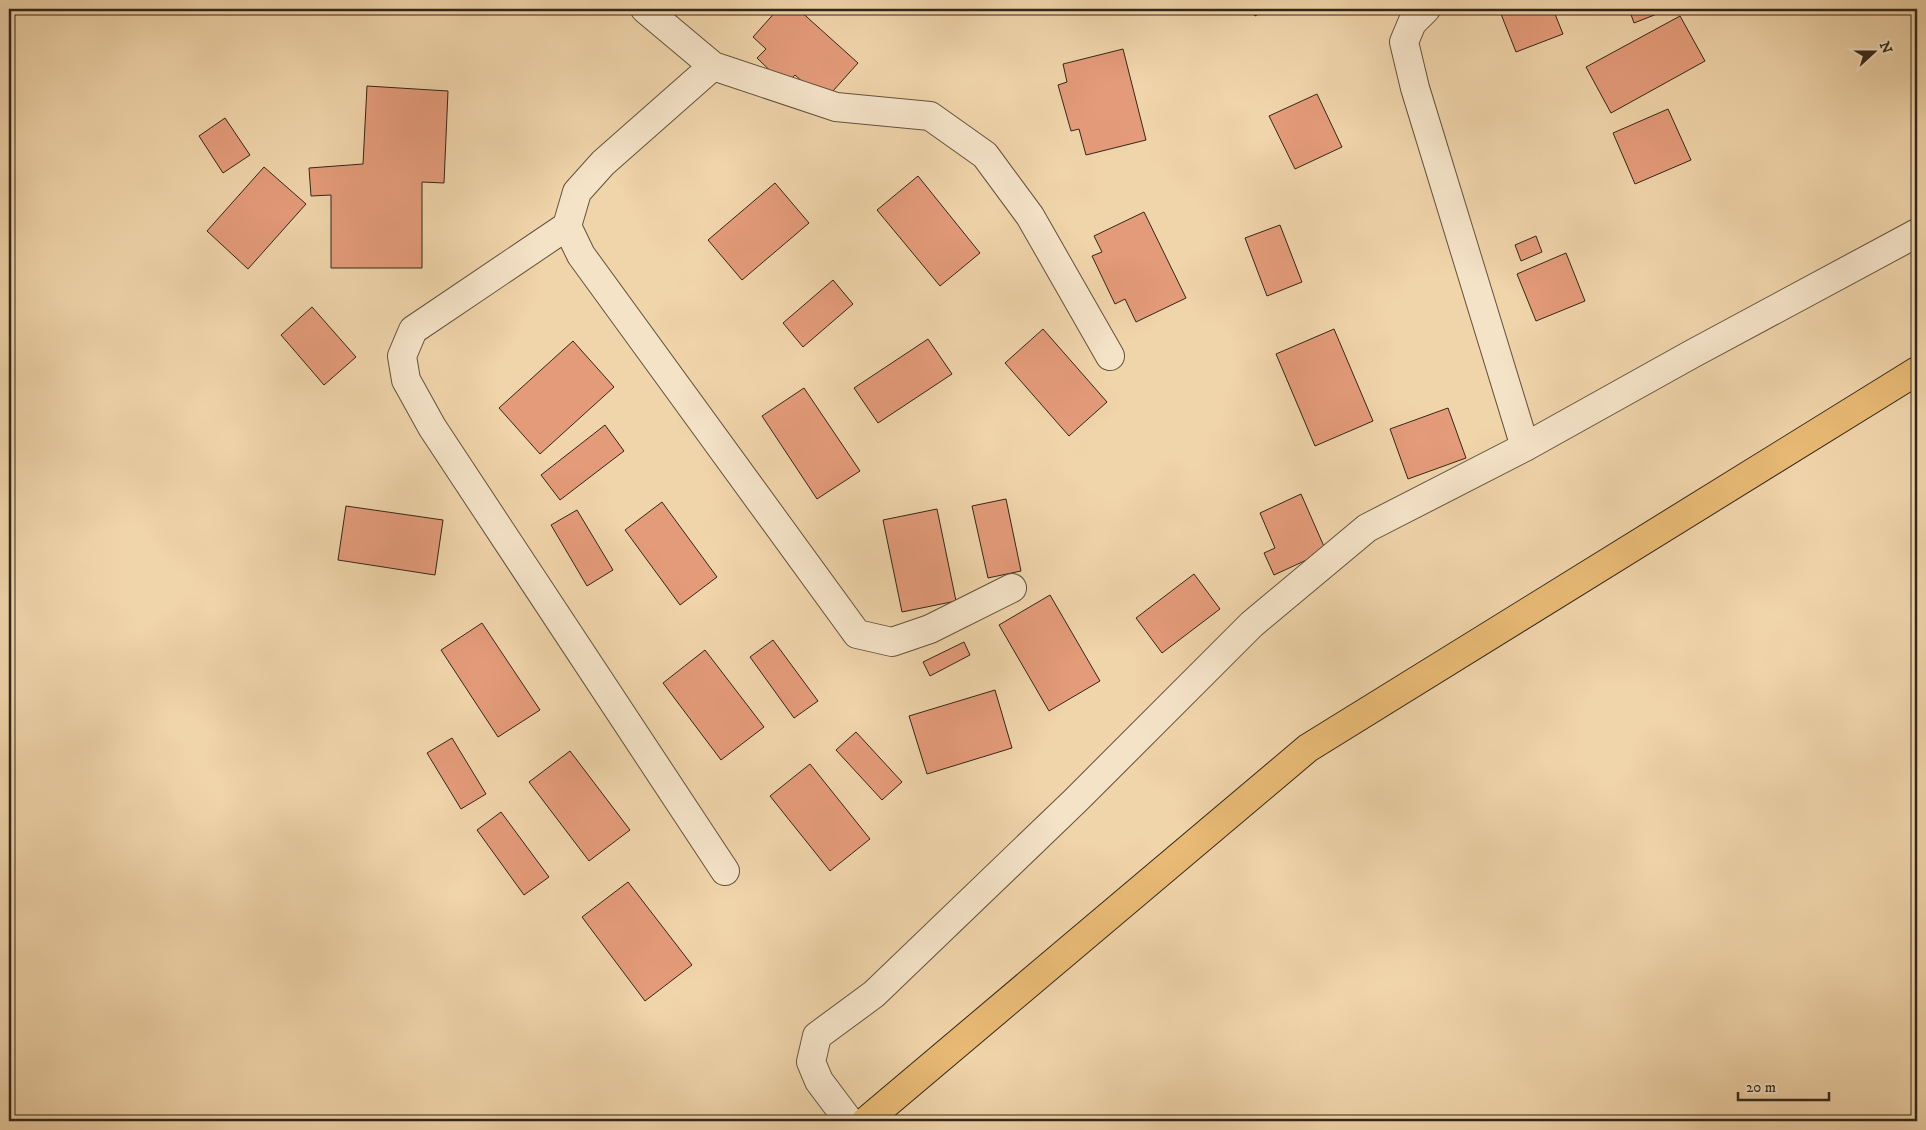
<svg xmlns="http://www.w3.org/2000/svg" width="1926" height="1130" viewBox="0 0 1926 1130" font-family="'IM FELL DW Pica',serif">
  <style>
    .building { fill: #e49b7a; stroke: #332618 }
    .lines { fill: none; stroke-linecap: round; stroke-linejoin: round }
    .minor-casing { stroke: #62523c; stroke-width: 30 }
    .major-casing { stroke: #332618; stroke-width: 30 }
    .minor { stroke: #f5e3c8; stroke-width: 28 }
    .major { stroke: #e8ba75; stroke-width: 28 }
  </style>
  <rect width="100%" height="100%" fill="#f0d4aa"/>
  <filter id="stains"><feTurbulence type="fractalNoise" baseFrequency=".004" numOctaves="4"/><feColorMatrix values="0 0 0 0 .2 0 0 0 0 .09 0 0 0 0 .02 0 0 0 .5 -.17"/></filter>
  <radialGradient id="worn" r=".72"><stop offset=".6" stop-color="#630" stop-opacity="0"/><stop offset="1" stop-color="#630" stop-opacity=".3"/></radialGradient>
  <!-- building -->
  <path class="building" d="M778,9H798L858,63L824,101L795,75L785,85L757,58L766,49L753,37Z
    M1238,9H1268L1255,16L1250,9L1241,14Z
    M1499,9H1553L1563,34L1516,52Z
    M1629,9H1667V10L1634,23Z
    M1680,16L1705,61L1611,113L1586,67Z
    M1123,49L1146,140L1086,155L1079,129L1071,131L1058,85L1067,82L1063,64Z
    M367,86L448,91L444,183L422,182V268H331V195L311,196L309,168L363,164Z
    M1317,94L1342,147L1295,169L1269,116Z
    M1668,109L1691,160L1635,184L1613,133Z
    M225,118L250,155L223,173L199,136Z
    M264,167L306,204L248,269L207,231Z
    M918,176L980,253L940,286L877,210Z
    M775,183L809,223L742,280L708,240Z
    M1144,212L1186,298L1136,322L1125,299L1115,304L1092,256L1102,252L1094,236Z
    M1280,225L1302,282L1267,296L1245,238Z
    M1536,236L1542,252L1521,261L1515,245Z
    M1566,253L1585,301L1536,321L1517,274Z
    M833,280L853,304L803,347L783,323Z
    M312,307L356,357L324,385L281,335Z
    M1043,329L1107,402L1069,436L1005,363Z
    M1334,329L1373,421L1315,446L1276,354Z
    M928,339L952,374L878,423L854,388Z
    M573,341L614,387L540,454L499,408Z
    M804,388L860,471L817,499L762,416Z
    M1448,408L1466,458L1408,479L1390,429Z
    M605,425L624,451L560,500L541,475Z
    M1301,494L1326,551L1274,575L1264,553L1275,548L1260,513Z
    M1006,499L1021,571L988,578L972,506Z
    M662,502L717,577L680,605L625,530Z
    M346,506L443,520L435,575L338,560Z
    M937,509L956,601L902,612L883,520Z
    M577,510L613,570L587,586L551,525Z
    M1194,574L1220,609L1162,653L1136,618Z
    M1050,595L1100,681L1049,711L999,625Z
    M482,623L540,710L498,737L441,650Z
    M773,640L818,701L794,718L750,657Z
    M964,642L970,655L930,676L923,662Z
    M705,650L764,727L721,760L663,683Z
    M995,690L1012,748L927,774L909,716Z
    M856,732L902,782L882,800L836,750Z
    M452,738L486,794L461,809L427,753Z
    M570,751L630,830L589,861L529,782Z
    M810,764L870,839L830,871L770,796Z
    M501,812L549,877L524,895L477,830Z
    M628,882L692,965L645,1001L582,917Z"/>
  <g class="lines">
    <!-- minor casing -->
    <g class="minor-casing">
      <path id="minor" d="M645,9L713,66L836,107L930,116L985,155L1030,216L1110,356
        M1426,9L1412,23L1404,42L1415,88L1525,447
        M713,66L603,163L577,192L567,226L581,255L857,634L892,642L930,629L1012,588
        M567,226L413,330L402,356L406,380L432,427L725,871
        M849,1121L819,1081L811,1062L817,1036L874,994L1076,800L1252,624L1367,528L1525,447L1692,354L1917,233"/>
    </g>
    <!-- major casing -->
    <g class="major-casing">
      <path id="major" d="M866,1121L1308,748L1917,371"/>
    </g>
    <!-- minor -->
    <use href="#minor" class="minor"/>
    <!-- major -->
    <use href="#major" class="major"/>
  </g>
  <!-- margin -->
  <rect width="1926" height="1130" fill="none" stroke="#f0d4aa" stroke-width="30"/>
  <rect x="10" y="10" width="1906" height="1110" fill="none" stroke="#332618" stroke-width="2.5"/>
  <rect x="15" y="15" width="1896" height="1100" fill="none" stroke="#332618"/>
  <!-- north arrow -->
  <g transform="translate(1874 52) rotate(69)" stroke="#f5e3c8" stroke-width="4" paint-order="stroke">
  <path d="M0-4L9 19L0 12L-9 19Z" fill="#332618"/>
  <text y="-8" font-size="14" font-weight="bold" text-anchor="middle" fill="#332618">N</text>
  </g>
  <!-- scale -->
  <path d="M1738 1092v8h91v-8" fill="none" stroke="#332618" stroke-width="2.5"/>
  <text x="1746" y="1092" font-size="15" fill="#332618" stroke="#f5e3c8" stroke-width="4" paint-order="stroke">20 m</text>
  <rect width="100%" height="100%" filter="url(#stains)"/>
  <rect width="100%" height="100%" fill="url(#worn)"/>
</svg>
